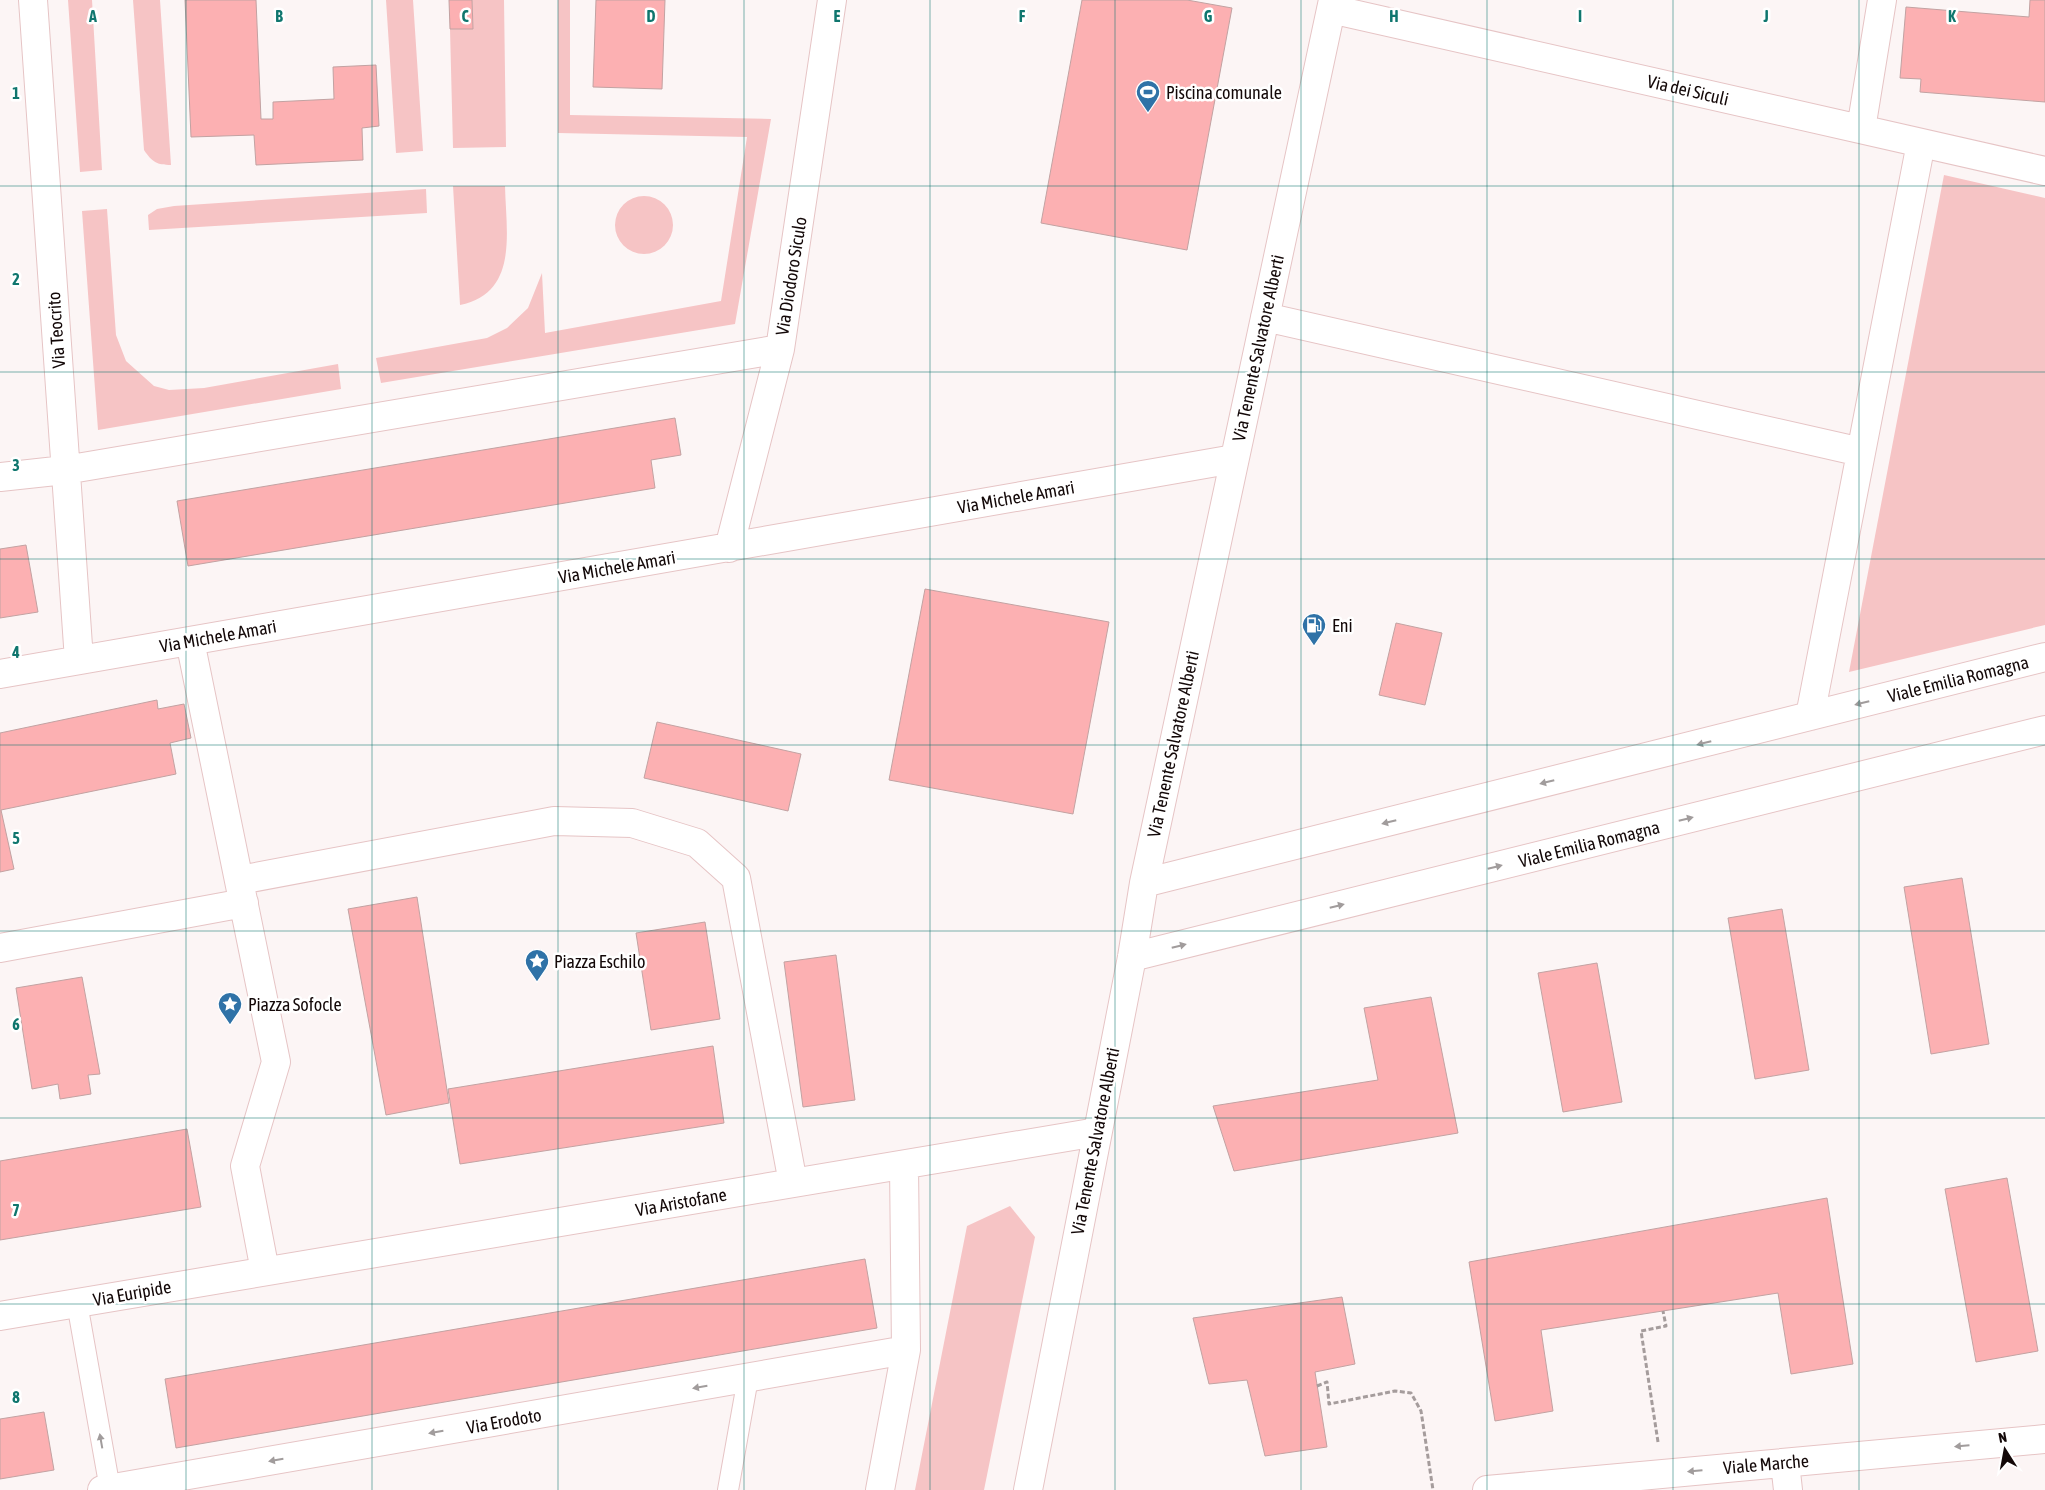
<svg xmlns="http://www.w3.org/2000/svg" width="2045" height="1490" viewBox="0 0 2045 1490" font-family="'Asap Condensed',sans-serif">
  <style>
    .green { fill: #f6c4c5 }
    .building { fill: #fcb0b2; stroke: #c2a2a2 }
    .lines { fill: none; stroke-linecap: round; stroke-linejoin: round }
    .lane-casing { stroke: #e6c4c5; stroke-width: 22 }
    .street-casing { stroke: #e6c4c5; stroke-width: 30 }
    .path { stroke: #a59c9c; stroke-width: 3; stroke-dasharray: 5 2.5; stroke-linecap: butt }
    .lane { stroke: #fff; stroke-width: 20 }
    .street { stroke: #fff; stroke-width: 28 }
    .oneway { fill: #a19c9c }
    .grid { fill: none; stroke: #0f766e; stroke-width: 1; stroke-opacity: 0.55 }
    .labels { text-anchor: middle; dominant-baseline: central; stroke-width: 5; stroke-linejoin: round; paint-order: stroke }
    .street-label { font-size: 18px; fill: #130808; stroke: #fff }
    .poi-label { font-size: 18px; fill: #130808; stroke: #fff; text-anchor: start }
    .grid-label { font-size: 16px; text-anchor: middle; font-weight: bold; fill: #0f766e; stroke: #fff; stroke-width: 5; stroke-linejoin: round; paint-order: stroke }
  </style>
  <rect width="100%" height="100%" fill="#fcf5f5"/>
  <!-- green -->
  <path class="green" d="M68,0H92L102,170L80,172Z
    M133,0H160L171,165C157,165 152,162 144,150Z
    M386,0H413L423,151L396,153Z
    M472,0H504L506,147L453,148L450,29L473,28Z
    M558,0H570V115L771,119L735,324L381,383L376,358L487,338L507,328L528,308L542,273L545,333L721,301L747,137L558,133Z
    M1944,175L2045,198V625L1849,672Z
    M453,186H505C506,232 519,293 460,305Z
    M426,189L427,213L149,230L148,215L157,209L174,206Z
    M615 225a29 29 0 1 1 58 0a29 29 0 1 1-58 0Z
    M107,209L116,335L126,361L154,386L169,390L204,388L338,364L341,389L98,430L82,211Z
    M1010,1206L1035,1237L984,1490H915L967,1226Z"/>
  <!-- building -->
  <path class="building" d="M185,0H256L261,119H273V102L334,99L333,67L376,65L379,126L362,128L363,160L256,165L254,135L191,137Z
    M449,0H472L473,29H450Z
    M596,0H665L662,89L593,87Z
    M1082,0H1187L1232,8L1187,250L1041,223Z
    M2030,0H2045V102L1920,92L1921,79L1900,78L1906,7L2029,17Z
    M675,418L681,455L651,460L655,488L188,566L177,501Z
    M26,545L38,612L0,618V549Z
    M925,589L1109,622L1073,814L889,780Z
    M1396,623L1442,633L1425,705L1379,695Z
    M157,700L158,709L184,704L191,738L170,743L176,774L1,810L14,869L0,872V733Z
    M657,722L801,754L788,811L644,778Z
    M1962,878L1989,1044L1931,1054L1904,887Z
    M417,897L449,1103L386,1115L348,909Z
    M1782,909L1809,1070L1755,1079L1728,918Z
    M705,922L720,1019L651,1030L636,933Z
    M836,955L855,1100L803,1107L784,962Z
    M1597,963L1622,1102L1563,1112L1538,973Z
    M82,977L100,1074L88,1075L91,1094L60,1099L58,1084L32,1089L16,988Z
    M1431,997L1458,1133L1234,1171L1213,1106L1378,1080L1364,1008Z
    M713,1046L724,1123L460,1164L448,1089Z
    M187,1129L201,1207L0,1240V1161Z
    M2007,1178L2038,1351L1976,1362L1945,1189Z
    M1827,1198L1853,1364L1791,1374L1778,1293L1541,1330L1553,1411L1495,1421L1469,1262Z
    M865,1259L877,1328L176,1448L165,1379Z
    M1342,1297L1355,1364L1315,1372L1327,1447L1265,1456L1247,1380L1209,1384L1193,1318Z
    M44,1412L54,1470L0,1479V1419Z"/>
  <g class="lines">
    <!-- lane casing -->
    <g class="lane-casing">
      <path id="lane" d="M77,1303L110,1489
        M728,1490L748,1378"/>
    </g>
    <!-- street casing -->
    <g class="street-casing">
      <path id="street" d="M33,0L79,660
        M1331,9L2045,171
        M1861,129L1882,0
        M1265,317L1861,452
        M0,477L65,470L780,349
        M729,548L780,349L832,0
        M190,641L276,1062L245,1166L265,1271
        M0,674L1234,459
        M1810,716L1921,143
        M240,880L554,821L632,823L697,843L736,878L793,1183
        M1144,883L2045,657
        M0,948L244,903
        M1132,957L2045,730
        M0,1316L1097,1132
        M1785,1463L1788,1490
        M102,1490L906,1350
        M880,1490L906,1350L904,1165
        M1028,1490L1132,957L1144,883L1333,0
        M1487,1490L2045,1439"/>
    </g>
    <!-- path -->
    <path class="path" d="M1317,1386L1327,1382L1329,1404L1395,1391L1411,1393L1421,1411L1433,1490
      M1658,1442L1641,1331L1666,1326L1663,1311"/>
    <!-- lane -->
    <use href="#lane" class="lane"/>
    <!-- street -->
    <use href="#street" class="street"/>
  </g>
  <!-- one-way arrows -->
  <defs><path id="oneway-solid" d="M-6-.8H1V-3.2L6.5 0L1 3.2V.8H-6Z" transform="scale(1.25)"/></defs>
  <g class="oneway">
    <use href="#oneway-solid" transform="translate(1862 703) rotate(166)"/>
    <use href="#oneway-solid" transform="translate(1704 743) rotate(166)"/>
    <use href="#oneway-solid" transform="translate(1547 782) rotate(166)"/>
    <use href="#oneway-solid" transform="translate(1686 819) rotate(-14)"/>
    <use href="#oneway-solid" transform="translate(1389 822) rotate(166)"/>
    <use href="#oneway-solid" transform="translate(1495 867) rotate(-14)"/>
    <use href="#oneway-solid" transform="translate(1337 906) rotate(-14)"/>
    <use href="#oneway-solid" transform="translate(1179 946) rotate(-14)"/>
    <use href="#oneway-solid" transform="translate(700 1387) rotate(170)"/>
    <use href="#oneway-solid" transform="translate(436 1432) rotate(170)"/>
    <use href="#oneway-solid" transform="translate(101 1441) rotate(-100)"/>
    <use href="#oneway-solid" transform="translate(1962 1446) rotate(175)"/>
    <use href="#oneway-solid" transform="translate(276 1460) rotate(170)"/>
    <use href="#oneway-solid" transform="translate(1695 1471) rotate(175)"/>
  </g>
  <!-- grid -->
  <path class="grid" d="M186,0V1490M372,0V1490M558,0V1490M744,0V1490M930,0V1490M1115,0V1490M1301,0V1490M1487,0V1490M1673,0V1490M1859,0V1490M0,186H2045M0,372H2045M0,559H2045M0,745H2045M0,931H2045M0,1118H2045M0,1304H2045"/>
  <!-- icons -->
  <defs>
    <g id="stadium-pin" transform="scale(1.25)"><path d="M0 17L-7.5 6A9.5 9.5 0 1 1 7.5 6Z" fill="#2f72a7" stroke="#fff"/><path d="M0-5a6.5 5 0 1 0 0 10a6.5 5 0 1 0 0-10ZM-3.5-1.8h7v3.6h-7Z" fill="#fff"/></g>
    <g id="fuel-pin" transform="scale(1.25)"><path d="M0 17L-7.5 6A9.5 9.5 0 1 1 7.5 6Z" fill="#2f72a7" stroke="#fff"/><path d="M-5.5-6h7V0h2V4h1.3V-2.5L3-4.5l.8-.8L6-3V5H2.5V1h-1V6h-7ZM-4.2-4.7v3.2H.2V-4.7Z" fill="#fff"/></g>
    <g id="sight-pin" transform="scale(1.25)"><path d="M0 17L-7.5 6A9.5 9.5 0 1 1 7.5 6Z" fill="#2f72a7" stroke="#fff"/><path d="M0-6L1.8-2.2L6-1.7L2.9 1.2L3.7 5.4L0 3.3L-3.7 5.4L-2.9 1.2L-6-1.7L-1.8-2.2Z" fill="#fff"/></g>
  </defs>
  <g fill-rule="evenodd">
    <use href="#stadium-pin" x="1148" y="92"/>
    <use href="#fuel-pin" x="1314" y="625"/>
    <use href="#sight-pin" x="537" y="961"/>
    <use href="#sight-pin" x="230" y="1004"/>
  </g>
  <g class="labels">
    <!-- street labels -->
    <g class="street-label">
      <text transform="translate(1688 90) rotate(13)">Via dei Siculi</text>
      <text transform="translate(791 276) rotate(-81)">Via Diodoro Siculo</text>
      <text transform="translate(56 330) rotate(-94)">Via Teocrito</text>
      <text transform="translate(1258 348) rotate(-78)">Via Tenente Salvatore Alberti</text>
      <text transform="translate(1016 497) rotate(-10)">Via Michele Amari</text>
      <text transform="translate(617 567) rotate(-10)">Via Michele Amari</text>
      <text transform="translate(218 636) rotate(-10)">Via Michele Amari</text>
      <text transform="translate(1958 679) rotate(-14)">Viale Emilia Romagna</text>
      <text transform="translate(1173 744) rotate(-78)">Via Tenente Salvatore Alberti</text>
      <text transform="translate(1589 844) rotate(-14)">Viale Emilia Romagna</text>
      <text transform="translate(1095 1141) rotate(-79)">Via Tenente Salvatore Alberti</text>
      <text transform="translate(681 1202) rotate(-10)">Via Aristofane</text>
      <text transform="translate(132 1293) rotate(-10)">Via Euripide</text>
      <text transform="translate(504 1421) rotate(-10)">Via Erodoto</text>
      <text transform="translate(1766 1464) rotate(-5)">Viale Marche</text>
    </g>
    <!-- poi labels -->
    <g class="poi-label">
      <text x="1166" y="92">Piscina comunale</text>
      <text x="1332" y="625">Eni</text>
      <text x="554" y="961">Piazza Eschilo</text>
      <text x="248" y="1004">Piazza Sofocle</text>
    </g>
  </g>
  <g class="grid-label">
    <text x="93" y="22">A</text>
    <text x="279" y="22">B</text>
    <text x="465" y="22">C</text>
    <text x="651" y="22">D</text>
    <text x="837" y="22">E</text>
    <text x="1022" y="22">F</text>
    <text x="1208" y="22">G</text>
    <text x="1394" y="22">H</text>
    <text x="1580" y="22">I</text>
    <text x="1766" y="22">J</text>
    <text x="1952" y="22">K</text>
    <text x="16" y="99">1</text>
    <text x="16" y="285">2</text>
    <text x="16" y="471">3</text>
    <text x="16" y="658">4</text>
    <text x="16" y="844">5</text>
    <text x="16" y="1030">6</text>
    <text x="16" y="1216">7</text>
    <text x="16" y="1403">8</text>
  </g>
  <!-- north arrow -->
  <g transform="translate(2005 1450) rotate(349)" stroke="#ffffff" stroke-width="4" paint-order="stroke">
  <path d="M0-4L9 19L0 12L-9 19Z" fill="#130808"/>
  <text y="-8" font-size="14" font-weight="bold" text-anchor="middle" fill="#130808">N</text>
  </g>
</svg>
